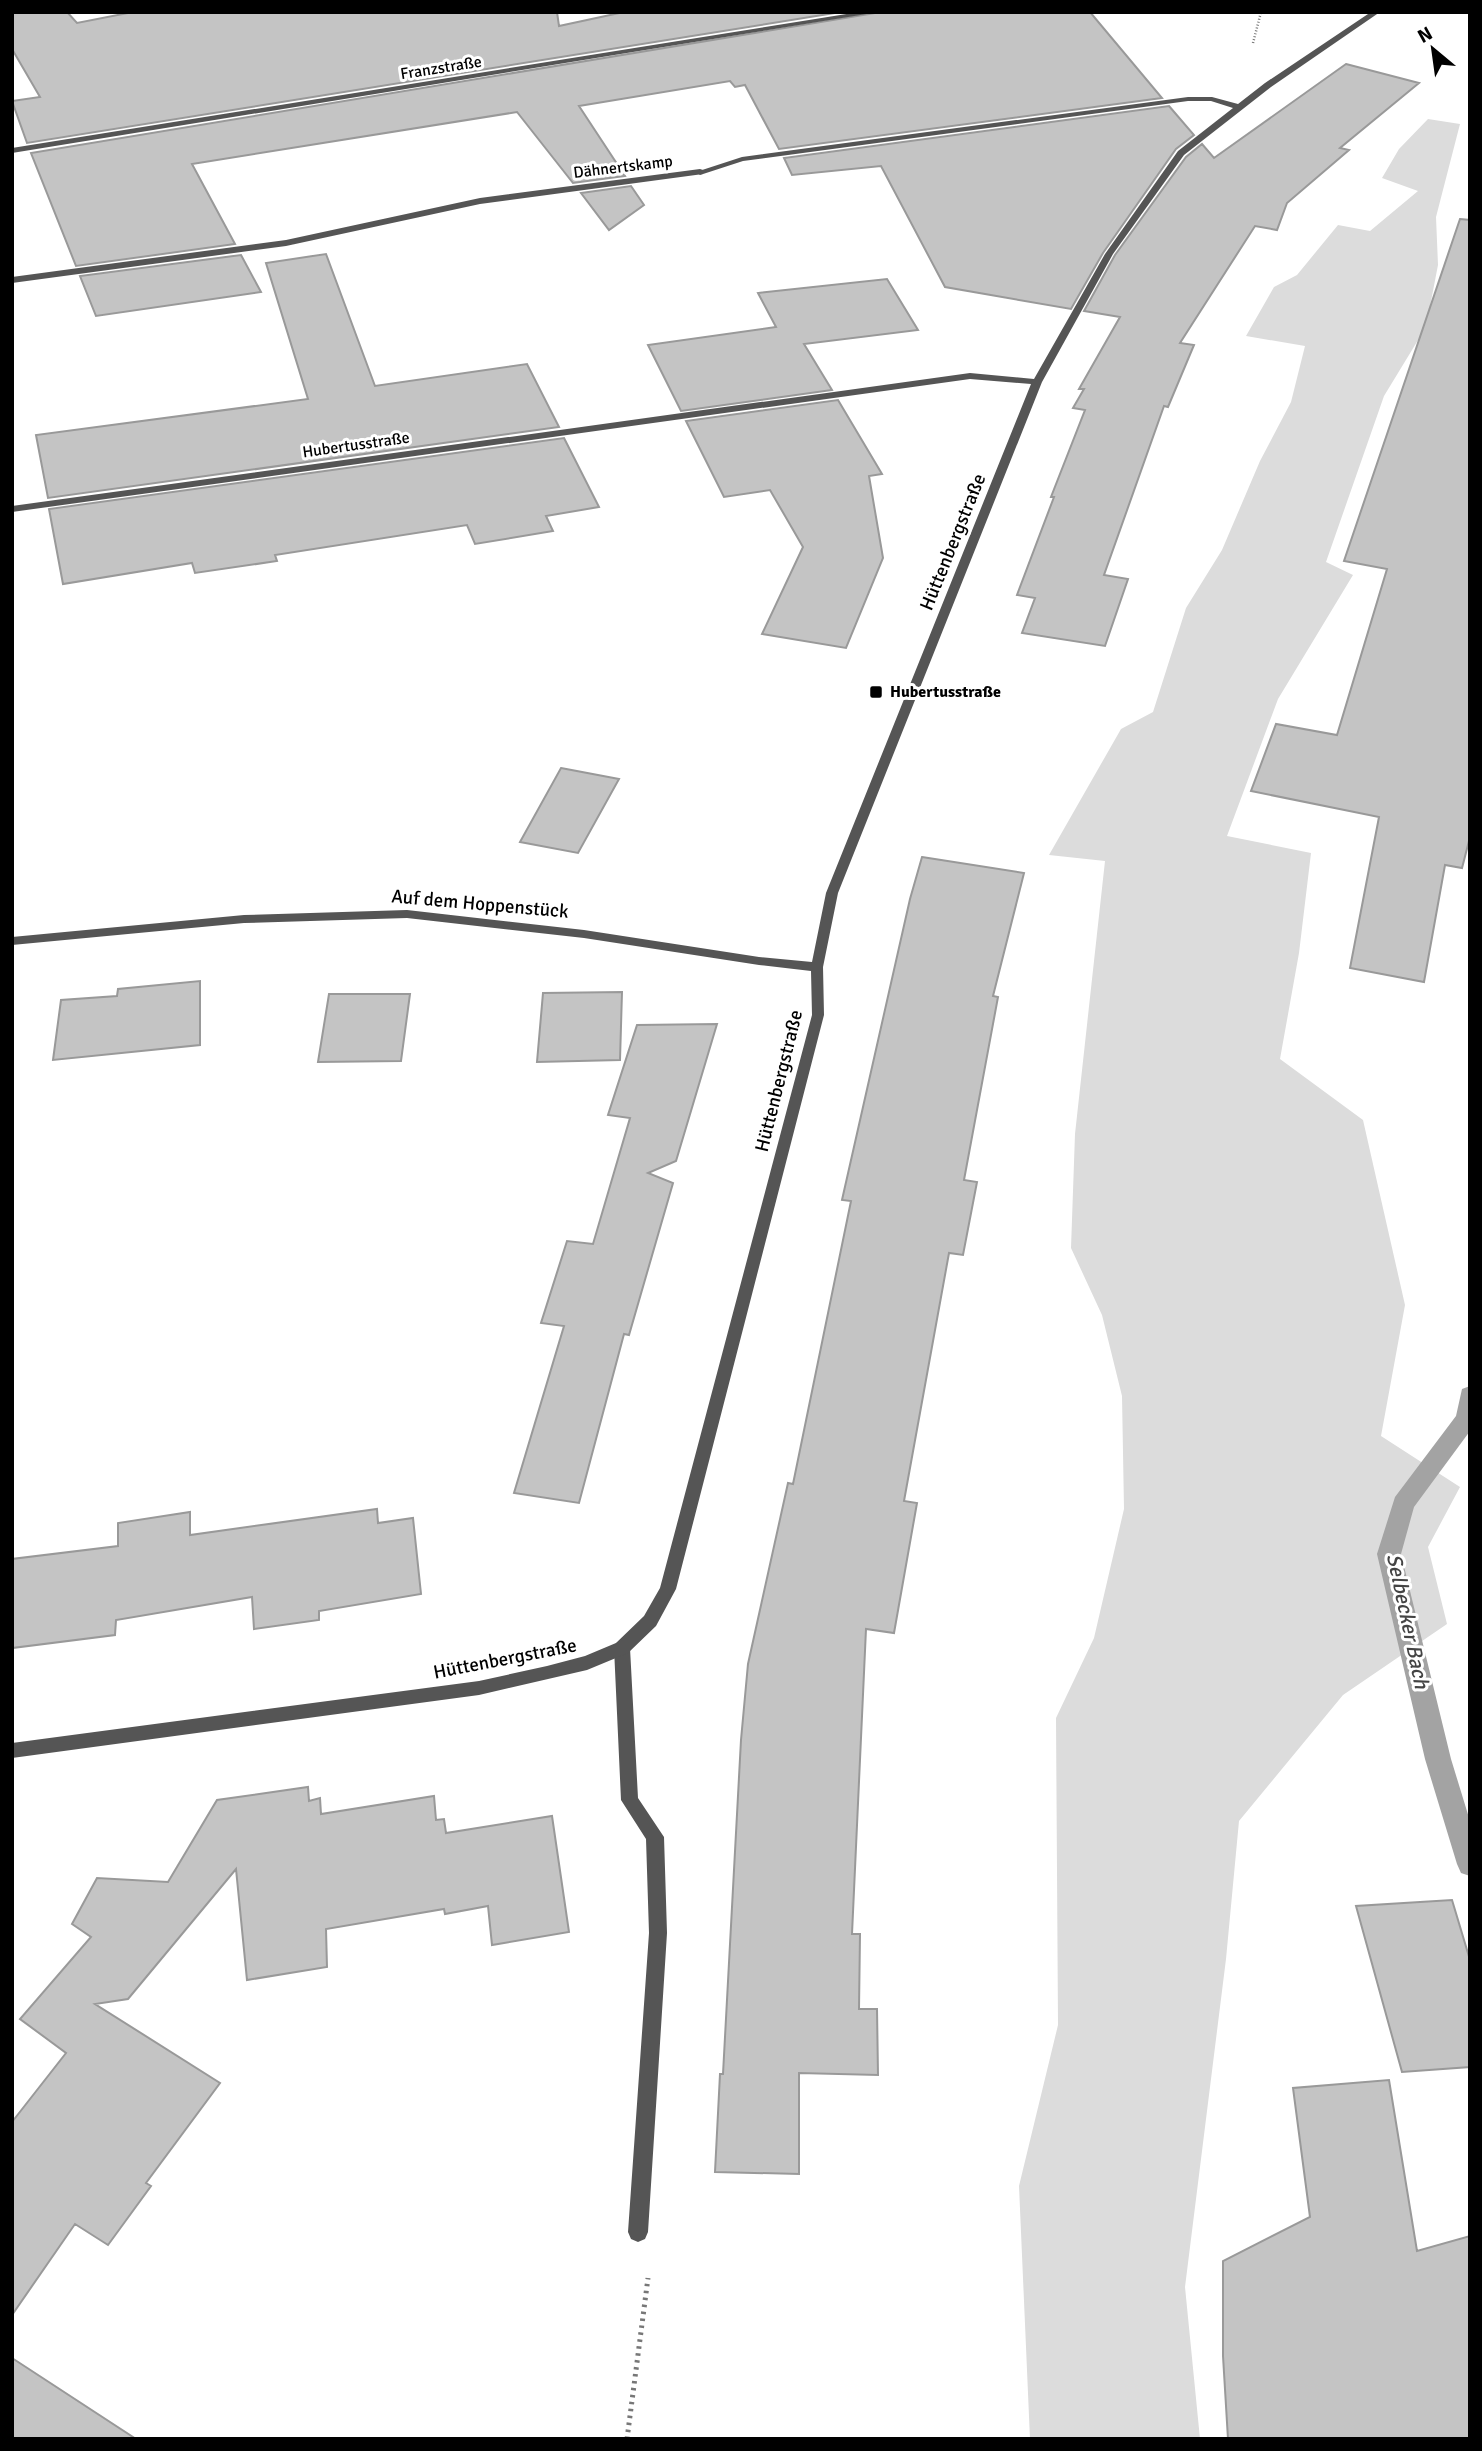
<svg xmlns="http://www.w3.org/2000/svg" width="1482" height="2451" viewBox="0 0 1482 2451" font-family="Signika,sans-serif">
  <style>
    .green { fill: #dcdcdc }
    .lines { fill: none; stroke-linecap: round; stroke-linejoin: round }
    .stream { fill: #a3a3a3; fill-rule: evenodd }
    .building { fill: #c4c4c4; stroke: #999; stroke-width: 2 }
    .path-far1 { stroke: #777; stroke-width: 2.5; stroke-dasharray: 1 2; stroke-linecap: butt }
    .path { stroke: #777; stroke-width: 5; stroke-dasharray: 2.5 4.5; stroke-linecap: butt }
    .service { fill: #555; fill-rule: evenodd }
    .minor { fill: #555; fill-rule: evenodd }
    .poi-dot { fill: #000; stroke: #fff; stroke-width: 2.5 }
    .labels { text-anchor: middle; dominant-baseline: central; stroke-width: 6; stroke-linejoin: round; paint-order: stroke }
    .far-street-label { font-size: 16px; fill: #000; stroke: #fff }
    .far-poi-label { font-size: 16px; font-weight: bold; fill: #000; stroke: #fff; text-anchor: start }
    .street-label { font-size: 19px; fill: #000; stroke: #fff }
    .water-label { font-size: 21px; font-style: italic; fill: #444; stroke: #fff }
  </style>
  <rect width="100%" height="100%" fill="#fff"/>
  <!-- green -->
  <path class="green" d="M1428,119L1460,124L1436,217L1438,265L1426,327L1384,396L1326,562L1353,575L1278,699L1227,836L1311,853L1299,953L1280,1059L1363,1120L1405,1305L1381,1436L1460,1487L1428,1547L1447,1624L1343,1695L1239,1821L1226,1959L1185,2287L1200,2439H1030L1019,2186L1058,2025L1056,1718L1094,1638L1124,1509L1122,1396L1102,1315L1071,1248L1075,1134L1105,861L1049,855L1121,729L1153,712L1186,608L1222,550L1260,461L1291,402L1305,346L1246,336L1274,287L1297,275L1338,225L1370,231L1418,191L1382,178L1399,149Z"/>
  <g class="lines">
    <!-- stream -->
    <path class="stream" d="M1470,1386V1431L1414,1507L1401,1554L1451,1759L1470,1821V1876L1461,1873L1457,1864L1425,1759L1377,1554L1395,1497L1456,1416L1462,1389Z"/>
  </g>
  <!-- building -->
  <path class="building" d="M12,12H67L77,23L133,12H557L559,26L624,12H841L27,143L12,101L40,97L12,49Z
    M881,12H1090L1162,98L779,149L745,85L735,87L730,81L579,106L625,176L573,183L517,112L192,164L235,244L76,266L31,153Z
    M1346,64L1419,83L1340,148L1349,150L1287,203L1277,230L1255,226L1180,343L1194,345L1168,407L1164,406L1104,575L1128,579L1105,646L1022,633L1035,598L1017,595L1054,497H1051L1085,410L1073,408L1084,389H1079L1120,317L1084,311L1115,255L1186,157L1202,144L1214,158Z
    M1169,106L1194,135L1176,149L1103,253L1071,309L945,287L881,166L792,175L784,158Z
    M631,186L644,205L609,230L581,193Z
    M1460,219L1470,220V837L1462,868L1445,865L1424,982L1350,968L1379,817L1251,791L1276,724L1337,735L1387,569L1344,561Z
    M326,254L375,386L527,364L559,427L48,498L36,435L308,399L266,263Z
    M241,255L261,292L96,316L80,276Z
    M887,279L918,330L804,344L832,390L681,411L648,345L776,327L758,293Z
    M838,400L882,474L869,476L883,558L846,648L762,634L803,547L770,490L724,497L686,421Z
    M564,438L599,507L546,516L553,531L475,544L467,525L275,555L277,561L195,573L192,563L63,584L49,509Z
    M561,768L619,779L578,853L520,842Z
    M922,857L1024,873L993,996L998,997L964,1180L977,1182L963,1255L949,1253L904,1501L917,1503L894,1633L866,1629L852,1934H860L859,2009H877L878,2075L799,2073V2174L715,2172L720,2074H723L741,1740L748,1664L788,1483L793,1484L851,1201L842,1200L910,899Z
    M200,981V1045L53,1060L61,1000L117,996L118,989Z
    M622,992L620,1060L537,1062L543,993Z
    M329,994H410L401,1061L318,1062Z
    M717,1024L676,1161L648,1173L673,1183L629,1335L624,1334L579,1503L514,1493L564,1326L541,1323L567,1241L593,1244L630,1118L608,1115L637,1025Z
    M377,1509L378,1523L413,1518L421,1594L319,1611V1620L254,1629L252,1597L116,1620L115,1635L12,1648V1559L118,1546V1523L190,1512V1535Z
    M308,1787L309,1801L320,1798L321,1814L434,1796L436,1820L444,1819L446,1833L552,1816L569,1932L492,1945L488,1906L445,1914L444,1909L326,1929L327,1967L247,1980L236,1869L128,1999L95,2004L220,2083L146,2183L151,2186L108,2245L75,2224L12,2315V2122L66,2053L20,2019L91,1937L72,1924L97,1878L168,1882L217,1800Z
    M1452,1900L1470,1960V2067L1402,2072L1356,1906Z
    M1389,2080L1417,2251L1470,2236V2439H1228L1223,2356V2261L1310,2217L1293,2088Z
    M12,2358L136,2439H12Z"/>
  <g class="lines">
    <!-- path-far1 -->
    <path class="path-far1" d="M1253,43L1261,12"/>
    <!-- path -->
    <path class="path" d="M627,2439L648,2278"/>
    <!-- service -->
    <path class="service" d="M700,169L703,170V174L480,204L286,246L12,283V277L286,240L480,198Z
      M622,1641L628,1643L630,1648L638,1798L664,1837L667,1933L648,2232L645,2239L638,2242L631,2239L628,2232L649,1933L646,1839L621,1800L614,1648L616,1643Z"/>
    <!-- minor -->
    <path class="minor" d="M859,12H879L12,153V148Z
      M1371,12H1380L1271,87L1184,155L1113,254L1042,382L838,893L823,967L824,1015L676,1589L656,1626L628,1653L587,1670L479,1695L12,1758V1743L479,1681L547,1666L585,1656L616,1643L644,1616L660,1588L812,1015L811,971L759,965L584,938L407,918L244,923L12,945V937L244,915L407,910L584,930L759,957L812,962L826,893L1031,384L970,379L12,512V506L970,373L1034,379L1105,254L1178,151L1233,108L1211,101H1188L743,161L700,175L696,172L742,157L1188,97H1212L1238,104L1265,83Z"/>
  </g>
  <!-- markers -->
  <rect class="poi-dot" x="869" y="685" width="14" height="14" rx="3.5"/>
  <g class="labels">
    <!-- far-street labels -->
    <g class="far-street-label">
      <text transform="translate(441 68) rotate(-9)">Franzstraße</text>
      <text transform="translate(623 167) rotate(-7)">Dähnertskamp</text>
      <text transform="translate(356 445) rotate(-8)">Hubertusstraße</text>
    </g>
    <!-- far-poi labels -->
    <g class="far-poi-label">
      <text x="890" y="692">Hubertusstraße</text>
    </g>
    <!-- street labels -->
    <g class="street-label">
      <text transform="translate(953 542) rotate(-68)">Hüttenbergstraße</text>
      <text transform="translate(480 904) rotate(5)">Auf dem Hoppenstück</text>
      <text transform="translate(779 1081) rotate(-76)">Hüttenbergstraße</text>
      <text transform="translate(505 1659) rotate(-11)">Hüttenbergstraße</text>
    </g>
    <!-- water labels -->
    <g class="water-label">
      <text transform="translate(1408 1621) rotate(78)">Selbecker Bach</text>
    </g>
  </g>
  <!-- border -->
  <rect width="1482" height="2451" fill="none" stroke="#000000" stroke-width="28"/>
  <!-- north arrow -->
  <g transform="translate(1433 49) rotate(331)" stroke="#ffffff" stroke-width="5" paint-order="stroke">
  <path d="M0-5L12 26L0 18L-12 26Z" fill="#000000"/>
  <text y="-10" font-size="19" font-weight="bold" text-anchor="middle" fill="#000000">N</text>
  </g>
</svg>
